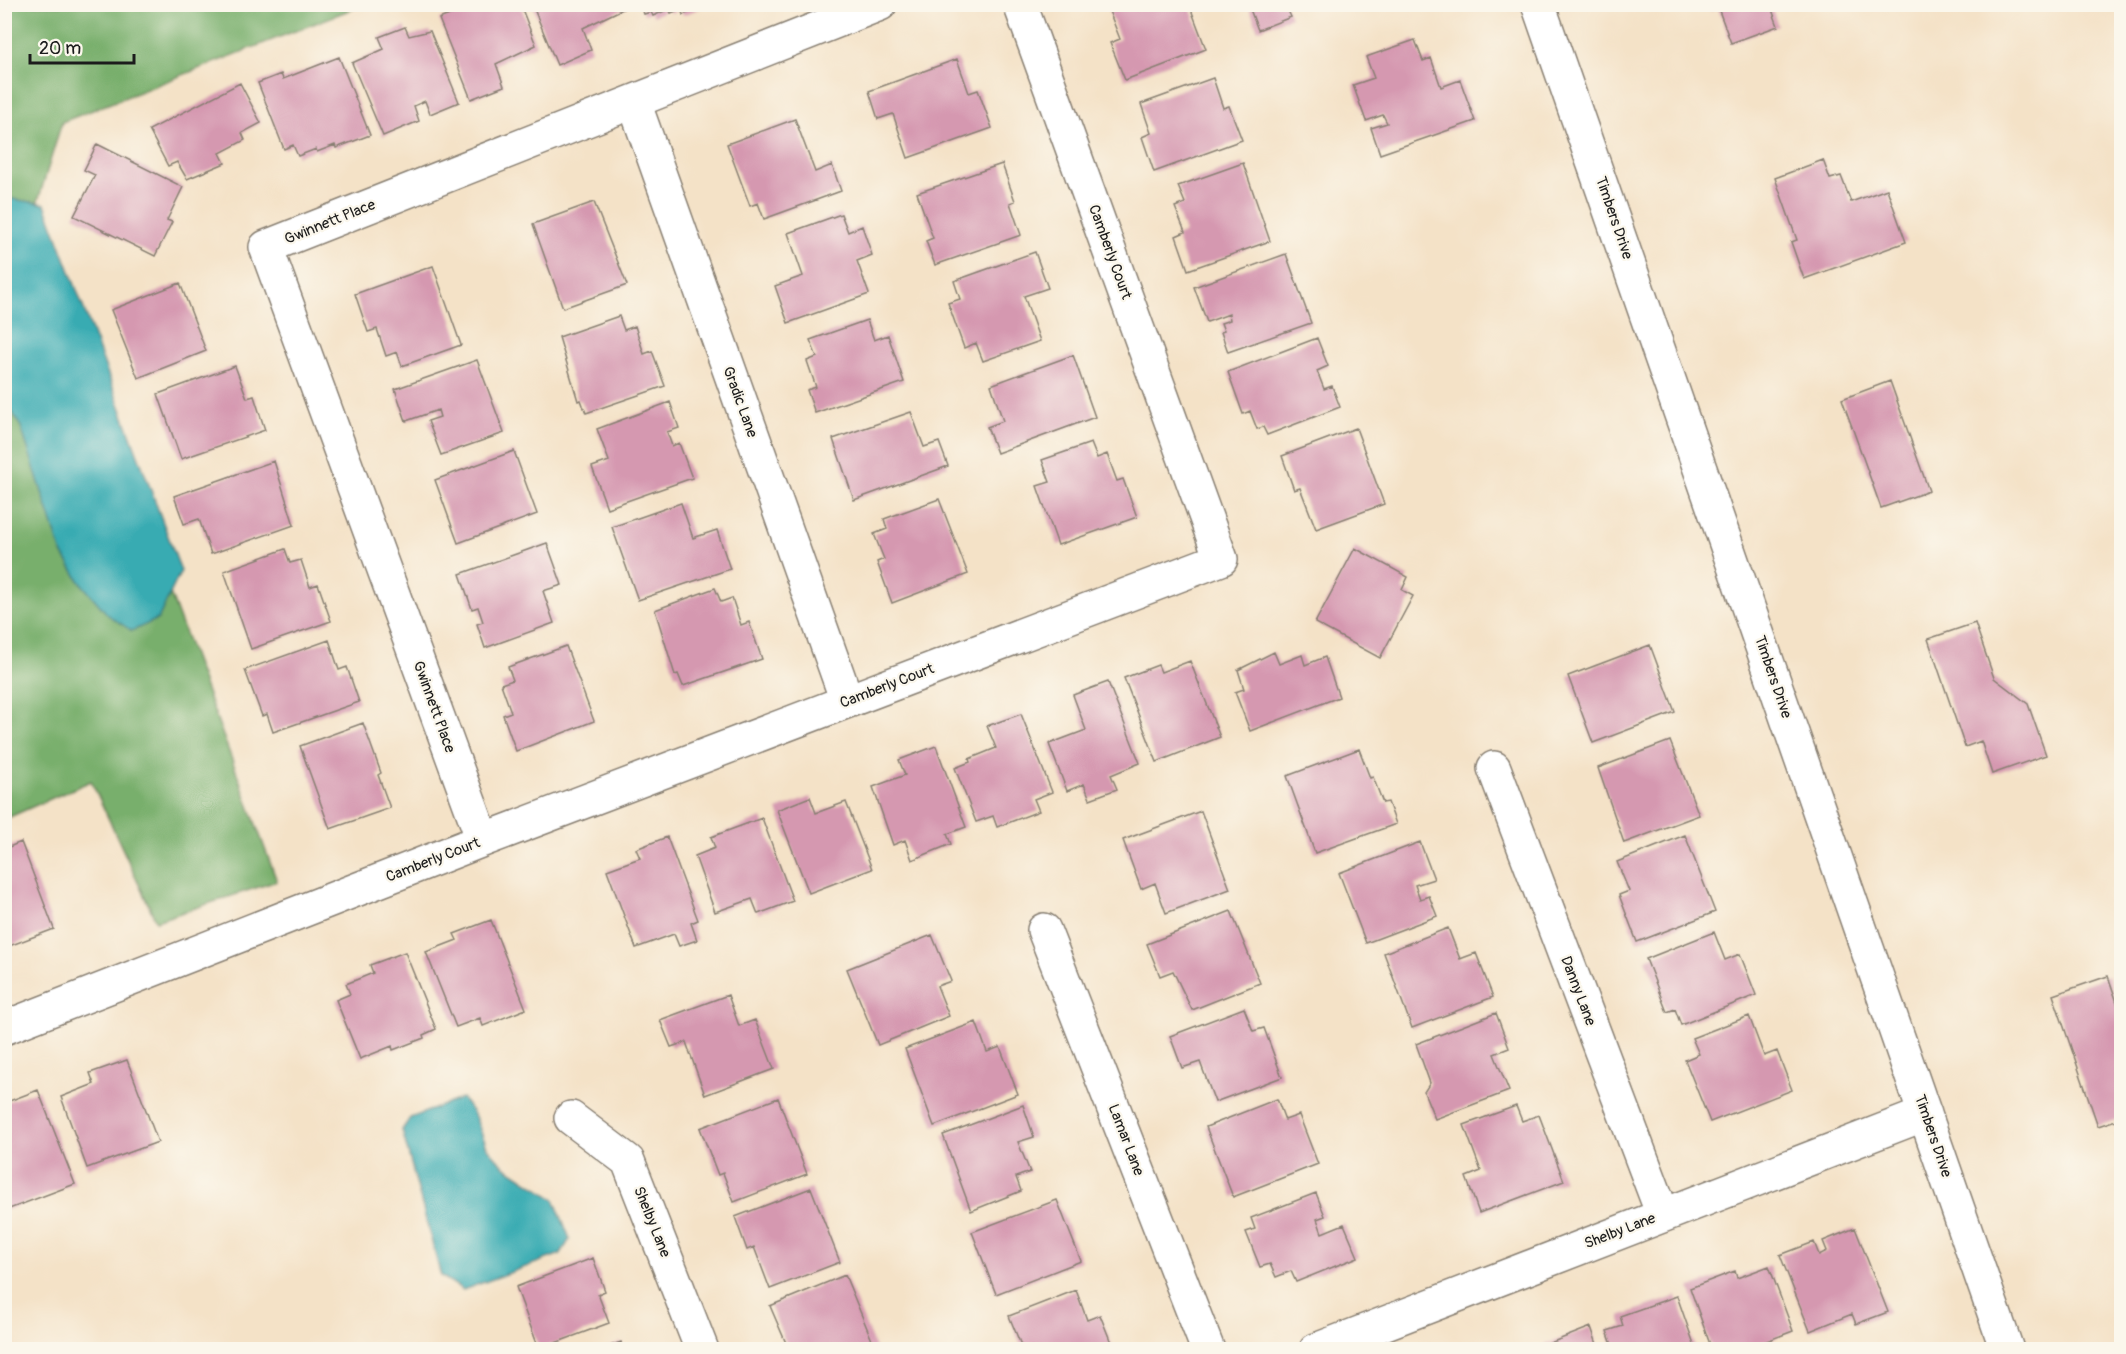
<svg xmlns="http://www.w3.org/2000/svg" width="2126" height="1354" viewBox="0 0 2126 1354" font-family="Pangolin,sans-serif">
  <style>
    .forest { fill: #78af6c; stroke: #4a6644; stroke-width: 1.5 }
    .water { fill: #38abb2; stroke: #2a6467; stroke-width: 1.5 }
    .building { fill: #d598b0 }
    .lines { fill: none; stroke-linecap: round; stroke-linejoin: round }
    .minor-casing { stroke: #887f72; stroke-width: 36 }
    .minor { stroke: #fff; stroke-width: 33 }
    .labels { text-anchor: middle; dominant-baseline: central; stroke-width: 4.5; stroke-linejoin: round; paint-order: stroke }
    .street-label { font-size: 15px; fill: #1c1c1c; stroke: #fbf7ec }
  </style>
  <rect width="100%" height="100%" fill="#fbf7ec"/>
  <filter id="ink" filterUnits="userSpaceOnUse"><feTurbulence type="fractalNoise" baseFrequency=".0167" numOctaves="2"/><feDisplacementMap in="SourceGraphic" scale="12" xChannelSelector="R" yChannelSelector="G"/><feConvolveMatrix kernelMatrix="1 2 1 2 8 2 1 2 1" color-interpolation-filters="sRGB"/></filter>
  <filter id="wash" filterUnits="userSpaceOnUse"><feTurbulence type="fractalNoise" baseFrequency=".008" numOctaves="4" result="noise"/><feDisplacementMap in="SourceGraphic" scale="24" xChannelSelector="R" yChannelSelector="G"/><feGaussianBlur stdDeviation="1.35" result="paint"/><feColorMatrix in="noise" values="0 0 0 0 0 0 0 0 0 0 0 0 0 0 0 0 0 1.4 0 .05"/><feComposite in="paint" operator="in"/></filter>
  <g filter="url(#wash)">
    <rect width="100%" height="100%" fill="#f4e2c7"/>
    <!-- forest -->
    <path class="forest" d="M4,5H362L62,122L32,221L277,881L156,921L91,781L5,819Z"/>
    <!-- water -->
    <path class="water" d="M5,198L45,204L181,571L158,619L132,631L108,615L80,582L61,551L21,427L5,399Z
      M462,1098L474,1114L487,1147L504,1166L554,1199L570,1239L561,1254L463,1290L441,1276L402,1130L410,1118Z"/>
    <g id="blocks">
      <!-- building -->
      <path class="building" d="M454,4H520L536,45L496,64L504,86L471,99L439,19L457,12Z
        M532,4H626L627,7L583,28L591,50L557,65Z
        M640,4H708V5L683,15L681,9L671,13L669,9L653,16L651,12L644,14Z
        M1125,4H1189L1206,49L1125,80L1110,43L1120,39L1109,11Z
        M1248,4H1285L1291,17L1258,30Z
        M1708,4H1770L1778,26L1731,43L1718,8L1710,11Z
        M405,27L409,36L430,31L459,102L430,114L425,101L414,106L419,121L383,136L352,63L384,49L379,37Z
        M1415,40L1423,61L1431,58L1441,87L1460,80L1475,121L1380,154L1371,128L1387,123L1383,115L1366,121L1353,85L1374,78L1366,57Z
        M339,57L370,135L336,148L335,145L317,152L316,149L298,156L293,145L284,149L258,83L281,74L283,79Z
        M957,59L969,93L978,90L992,128L908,158L893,114L878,119L869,91Z
        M1213,78L1223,108L1229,106L1242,140L1154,172L1142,137L1151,133L1141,104Z
        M240,83L261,123L242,133L245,140L220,153L225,163L187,179L177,162L168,166L149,130Z
        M795,119L815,172L832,165L841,191L764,219L758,203L750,206L727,144Z
        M97,144L183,187L167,220L172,222L155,256L74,216L95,175L84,170Z
        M1823,160L1830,179L1841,176L1851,202L1887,189L1906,242L1804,279L1791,242L1797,240L1775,178Z
        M1243,163L1270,241L1188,270L1176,236L1185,232L1175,207L1185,203L1178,186Z
        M1002,164L1015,201L1010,203L1021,235L935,265L926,241L933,238L917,193Z
        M594,202L627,285L563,308L533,224Z
        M841,214L848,232L862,226L872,255L857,261L869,294L788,323L775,286L803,276L788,233Z
        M1035,252L1048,288L1024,296L1040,341L983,361L976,343L964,348L948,303L960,299L954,281Z
        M1286,254L1311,323L1228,352L1221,332L1224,331L1221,323L1230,320L1229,314L1207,322L1194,287Z
        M433,266L461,345L402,366L397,352L386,356L377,329L368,332L355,294Z
        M180,283L206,351L138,378L111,310Z
        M619,316L624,330L635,326L644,354L652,351L665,386L586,413L581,400L578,401L559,337Z
        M867,320L874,340L888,335L904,382L815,413L807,390L816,387L807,361L817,357L810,340Z
        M1317,338L1328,366L1317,371L1324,389L1332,386L1340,407L1267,435L1263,427L1257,429L1250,411L1243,414L1228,372Z
        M1073,355L1095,417L997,453L987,427L1003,421L991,385Z
        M477,360L504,433L441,455L428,421L440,417L438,410L406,421L395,389Z
        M235,366L247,398L254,396L265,430L181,459L158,394Z
        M1890,381L1929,491L1881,508L1842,399Z
        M670,402L679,428L667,432L672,446L679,443L692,478L607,508L592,467L609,461L597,429Z
        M911,412L924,447L939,442L948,466L854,500L833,439Z
        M1356,428L1384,504L1316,529L1300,488L1294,490L1282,456Z
        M1091,443L1097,458L1107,454L1117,481L1123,479L1137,517L1058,545L1037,486L1050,482L1042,460Z
        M514,451L537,514L458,543L435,480Z
        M274,461L294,525L211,554L199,519L184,524L174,496Z
        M939,499L968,574L892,603L877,562L884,559L874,534L887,529L884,519Z
        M681,503L693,538L717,530L730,569L638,600L612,527Z
        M547,543L562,585L543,591L554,623L485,648L477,624L483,622L478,607L472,609L460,574Z
        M1355,548L1408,577L1402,590L1413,596L1380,658L1315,623Z
        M285,549L290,563L301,560L310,587L318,584L331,621L251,649L224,571Z
        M715,588L721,602L732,598L741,625L749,622L762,659L683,686L678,674L675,675L655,610Z
        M1975,623L1994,678L2028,704L2046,755L1992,774L1981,741L1965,747L1928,639Z
        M329,640L339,670L347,667L359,702L273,732L267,714L262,716L245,670Z
        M1650,645L1675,712L1593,743L1568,676Z
        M566,646L594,721L516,751L503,715L511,712L501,684L513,680L508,667Z
        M1274,652L1279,664L1302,655L1305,665L1325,657L1339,697L1250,731L1235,692L1244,689L1238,670Z
        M1190,661L1220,737L1157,762L1124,678L1158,665L1161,672Z
        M1108,682L1140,763L1111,775L1117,789L1090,799L1084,784L1067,791L1049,744L1086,730L1073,695Z
        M1021,714L1052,792L1034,799L1039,811L997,827L993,816L976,822L955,768L970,762L969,759L996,748L987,726Z
        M363,723L381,773L378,775L390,808L330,829L300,746Z
        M1670,741L1699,815L1624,843L1598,768Z
        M936,746L966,827L947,834L951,844L912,860L905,840L893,845L873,787L905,775L899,760Z
        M1359,749L1370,778L1373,777L1383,803L1388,802L1396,824L1315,853L1287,776Z
        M810,797L816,813L846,802L872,869L809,893L777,810Z
        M1201,811L1230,889L1166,913L1155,883L1141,889L1123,840Z
        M762,818L793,901L758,914L752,899L715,912L695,856L715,848L711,837Z
        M1685,835L1715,912L1637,942L1619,895L1629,891L1617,862Z
        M667,837L698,920L691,923L697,940L679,946L674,934L636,948L607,870L640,858L636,849Z
        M21,842L54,929L4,948V849Z
        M1420,842L1434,879L1415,885L1420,899L1429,896L1437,916L1366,943L1339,873Z
        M1231,911L1260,983L1192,1010L1173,971L1160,976L1147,944Z
        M491,920L526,1009L483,1026L480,1018L456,1027L426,952L457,940L454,934Z
        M1448,928L1460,959L1476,953L1493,997L1412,1028L1384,953Z
        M1714,932L1725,960L1740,954L1756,995L1681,1025L1675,1009L1667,1012L1646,959Z
        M932,935L951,981L937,986L949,1016L878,1045L847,969Z
        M405,952L436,1029L423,1035L424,1038L393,1050L392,1046L360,1059L336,1000L350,994L346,984L373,973L370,965Z
        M2108,976L2122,1017V1118L2098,1126L2053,995Z
        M728,995L739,1026L755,1020L774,1069L705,1095L686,1042L671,1047L660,1020Z
        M1244,1008L1253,1031L1264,1028L1282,1077L1215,1102L1200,1062L1182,1068L1170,1036Z
        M1496,1013L1509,1048L1494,1054L1509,1091L1435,1119L1424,1092L1430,1083L1416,1044Z
        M1749,1016L1764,1056L1777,1051L1792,1090L1710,1122L1685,1060L1699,1054L1692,1038Z
        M976,1022L987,1052L1000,1047L1018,1094L934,1126L905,1049Z
        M127,1060L158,1142L87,1168L61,1097L94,1084L90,1073Z
        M38,1090L75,1184L4,1211V1103Z
        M778,1098L807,1174L734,1202L723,1173L718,1175L700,1128Z
        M1277,1099L1285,1120L1299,1115L1318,1164L1233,1197L1206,1127Z
        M1023,1105L1034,1137L1018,1142L1030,1172L1016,1177L1021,1191L971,1211L943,1135Z
        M1516,1106L1522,1121L1539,1115L1564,1181L1479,1213L1466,1177L1481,1171L1464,1125Z
        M811,1188L840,1262L770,1289L754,1247L747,1250L735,1217Z
        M1316,1193L1325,1216L1317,1219L1322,1233L1344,1224L1358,1257L1296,1282L1291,1271L1276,1277L1270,1264L1260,1267L1246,1232L1255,1229L1251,1218Z
        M1057,1200L1081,1261L996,1294L972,1232Z
        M1855,1228L1888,1312L1856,1324L1852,1314L1810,1331L1780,1255L1814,1242L1819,1255L1827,1251L1823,1241Z
        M593,1258L605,1291L598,1294L609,1323L539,1349L516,1287Z
        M1769,1266L1793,1331L1743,1350H1712L1690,1288L1735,1271L1737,1278Z
        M845,1275L876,1350H789L770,1306Z
        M1076,1290L1087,1320L1100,1315L1114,1350H1023L1009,1316Z
        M1677,1296L1696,1350H1614L1607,1331L1623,1326L1620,1316Z
        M1591,1327L1599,1350H1546L1545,1345Z
        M621,1342L623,1350H601V1349Z"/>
    </g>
  </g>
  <g filter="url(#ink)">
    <use href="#blocks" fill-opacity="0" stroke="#887f72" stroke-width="1.5"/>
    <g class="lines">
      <!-- minor casing -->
      <g class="minor-casing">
        <path id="minor" d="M1538,4L2007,1350
          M634,102L847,701
          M1494,768L1663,1215
          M483,840L266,247L880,4
          M1044,930L1208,1350
          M4,1028L483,840L1221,559L1020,4
          M571,1118L628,1161L702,1350
          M1316,1350L1925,1114"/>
      </g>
      <!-- minor -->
      <use href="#minor" class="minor"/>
    </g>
  </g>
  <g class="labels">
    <!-- street labels -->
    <g class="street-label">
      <text transform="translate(1614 218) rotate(71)">Timbers Drive</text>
      <text transform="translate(330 222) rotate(-22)">Gwinnett Place</text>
      <text transform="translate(1110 252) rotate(70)">Camberly Court</text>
      <text transform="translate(740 402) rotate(70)">Gradic Lane</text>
      <text transform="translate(1773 677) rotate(71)">Timbers Drive</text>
      <text transform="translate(887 686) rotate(-21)">Camberly Court</text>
      <text transform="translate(434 707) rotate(70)">Gwinnett Place</text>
      <text transform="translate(433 860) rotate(-21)">Camberly Court</text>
      <text transform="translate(1578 991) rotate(69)">Danny Lane</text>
      <text transform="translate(1933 1136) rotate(71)">Timbers Drive</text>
      <text transform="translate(1126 1140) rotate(69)">Lamar Lane</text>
      <text transform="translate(652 1222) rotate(68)">Shelby Lane</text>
      <text transform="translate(1620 1231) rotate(-21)">Shelby Lane</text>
    </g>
  </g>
  <!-- margin -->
  <rect width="2126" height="1354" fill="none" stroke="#fbf7ec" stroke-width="24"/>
  <!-- scale -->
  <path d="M30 54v9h104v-9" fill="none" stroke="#1c1c1c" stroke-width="3"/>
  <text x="39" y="54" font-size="18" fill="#1c1c1c" stroke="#fbf7ec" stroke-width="4.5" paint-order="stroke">20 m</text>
</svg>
